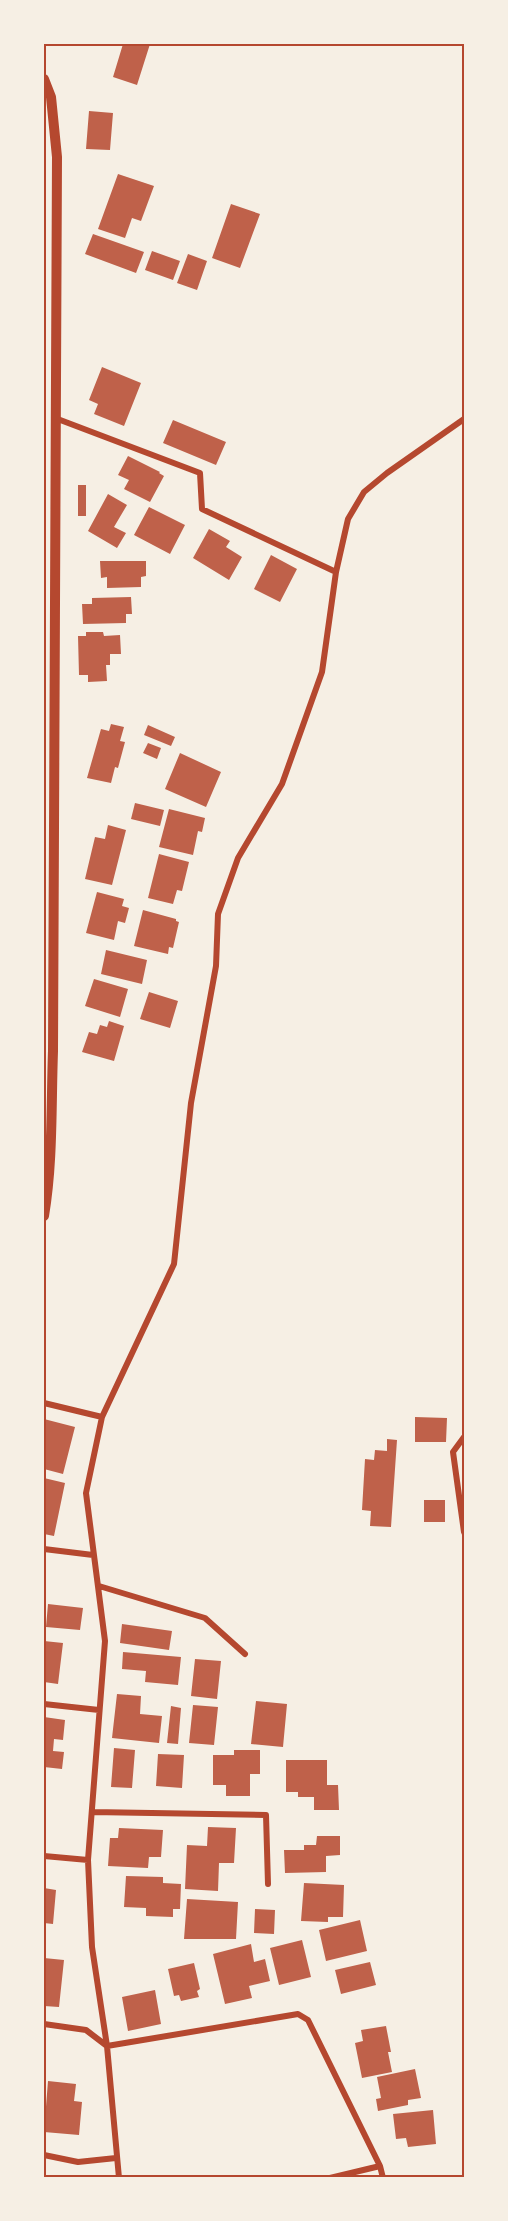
<svg xmlns="http://www.w3.org/2000/svg" width="508" height="2221" viewBox="0 0 508 2221" font-family="'Exo 2',sans-serif">
  <style>
    .building { fill: #bf614a }
    .lines { fill: none; stroke-linecap: round; stroke-linejoin: round }
    .minor { stroke: #b5482f; stroke-width: 6 }
    .tertiary { stroke: #b5482f; stroke-width: 10 }
    .neatline { fill: none; stroke: #b5482f; stroke-width: 2 }
  </style>
  <rect width="100%" height="100%" fill="#f6efe4"/>
  <!-- building -->
  <path class="building" d="M123,44H150L137,85L113,77Z
    M89,111L113,113L110,150L86,149Z
    M118,174L154,186L141,221L132,218L125,238L98,229Z
    M231,204L260,214L240,268L212,258Z
    M93,234L144,252L136,273L85,254Z
    M152,251L180,261L173,280L145,270Z
    M188,254L207,261L197,290L177,283Z
    M102,367L141,383L124,426L94,414L98,404L89,400Z
    M173,420L226,442L216,465L163,443Z
    M128,456L160,472L159,473L164,476L150,502L124,489L129,480L118,475Z
    M78,485H86V516H78Z
    M108,494L127,505L114,527L126,533L117,548L88,531Z
    M149,507L185,525L170,554L134,535Z
    M209,529L230,541L226,547L242,557L229,580L193,558Z
    M271,555L297,569L280,602L254,589Z
    M100,561H146V576L141,577V587L107,588V577L101,578Z
    M131,597L132,614H126V623L83,624L82,604H92V598Z
    M86,632H103L104,636L120,635L121,654H110V665H106L107,681L88,682V675H79L78,636H86Z
    M111,724L124,727L120,741L125,742L118,768L115,767L111,783L87,778L101,729L109,731Z
    M148,725L175,737L171,746L144,735Z
    M148,743L161,748L157,759L143,753Z
    M180,753L221,772L206,807L165,789Z
    M135,803L164,810L160,826L131,819Z
    M169,809L205,818L202,832L198,831L193,855L159,847Z
    M108,825L126,830L112,885L85,879L95,837L105,839Z
    M159,854L189,862L182,891L177,890L173,904L148,898Z
    M97,892L124,899L122,906L129,908L125,923L118,921L114,940L86,933Z
    M143,910L176,919V921L179,922L173,948L169,947L168,954L134,946Z
    M106,950L147,960L142,984L101,974Z
    M94,979L128,989L120,1017L85,1006Z
    M149,992L178,1001L170,1028L140,1019Z
    M109,1021L124,1026L114,1061L82,1052L89,1032L97,1034L100,1025L107,1027Z
    M415,1417L447,1418L446,1442H415Z
    M44,1419L75,1427L63,1474L44,1469Z
    M387,1439L397,1440L391,1527L370,1526L371,1511L362,1510L365,1459L374,1460L375,1450L387,1451Z
    M44,1478L65,1483L54,1536L44,1534Z
    M424,1500H445V1522H424Z
    M48,1604L83,1608L80,1630L46,1627Z
    M122,1624L172,1631L169,1650L120,1643Z
    M44,1641L63,1643L58,1684L44,1682Z
    M123,1652L181,1657L178,1685L145,1682L146,1671L122,1669Z
    M195,1659L221,1661L217,1699L191,1696Z
    M117,1694L141,1696L140,1714L162,1716L159,1743L112,1738Z
    M256,1701L287,1704L283,1747L251,1744Z
    M193,1705L218,1707L214,1745L189,1743Z
    M171,1706L181,1708L178,1744L167,1743Z
    M44,1717L65,1720L63,1740L54,1739L53,1751L64,1752L62,1769L44,1767Z
    M114,1748L135,1750L132,1788L111,1787Z
    M234,1750H260V1774H250V1796H226V1785H213V1755H234Z
    M158,1754L184,1755L182,1788L156,1786Z
    M286,1760H327V1785H338L339,1810H314V1797H298V1792H286Z
    M208,1827L236,1828L234,1863H219L218,1891L185,1889L187,1845L207,1846Z
    M119,1828L163,1830L161,1857H149L148,1868L108,1866L110,1838H118Z
    M317,1836H340V1855L326,1856V1872L285,1873L284,1850H304V1845H316Z
    M126,1876L163,1877V1883L181,1884L180,1909H173V1917L146,1916V1908L124,1907Z
    M304,1883L344,1885L343,1917H328V1922L301,1921Z
    M44,1888L56,1890L53,1924L44,1923Z
    M187,1899L238,1902L236,1939H184Z
    M255,1909L275,1910L274,1934L254,1933Z
    M360,1920L367,1951L326,1961L319,1930Z
    M302,1940L311,1977L279,1985L270,1948Z
    M251,1944L254,1962L265,1959L270,1981L249,1986L252,1998L225,2004L213,1954Z
    M44,1958L64,1960L59,2007L44,2006Z
    M370,1962L376,1985L341,1994L335,1970Z
    M194,1963L200,1989L197,1991L199,1997L181,2001L179,1995L174,1996L168,1969Z
    M155,1990L161,2024L128,2031L122,1997Z
    M386,2026L391,2052H388L392,2072L362,2078L355,2043L363,2041L361,2030Z
    M415,2069L421,2098L408,2100V2105L378,2111L376,2099L381,2098L377,2077Z
    M48,2081L76,2084L74,2101L82,2102L79,2135L44,2132Z
    M433,2110L436,2144L408,2147L406,2138L396,2139L393,2114Z"/>
  <g class="lines">
    <!-- minor -->
    <path class="minor" d="M55,418L200,473L202,509L336,572
      M44,1403L102,1417
      M464,1437L453,1452L464,1532
      M44,1549L93,1555
      M99,1586L205,1618L245,1654
      M44,1704L99,1710
      M92,1812L266,1815L268,1884
      M44,1856L88,1860
      M44,2024L86,2030L107,2046L298,2014L308,2020L380,2166
      M44,2155L78,2162L116,2158
      M119,2178L107,2046L92,1947L88,1860L105,1641L86,1493L102,1417L174,1264L191,1103L216,966L218,914L238,858L282,784L322,672L336,572L348,519L364,492L387,473L464,419
      M330,2178L380,2166L383,2178"/>
    <!-- tertiary -->
    <path class="tertiary" d="M44,79L51,97L57,157L53,1051C51,1106 53,1162 44,1216"/>
  </g>
  <!-- border -->
  <rect width="508" height="2221" fill="none" stroke="#f6efe4" stroke-width="90"/>
  <rect x="45" y="45" width="418" height="2131" class="neatline"/>
</svg>
